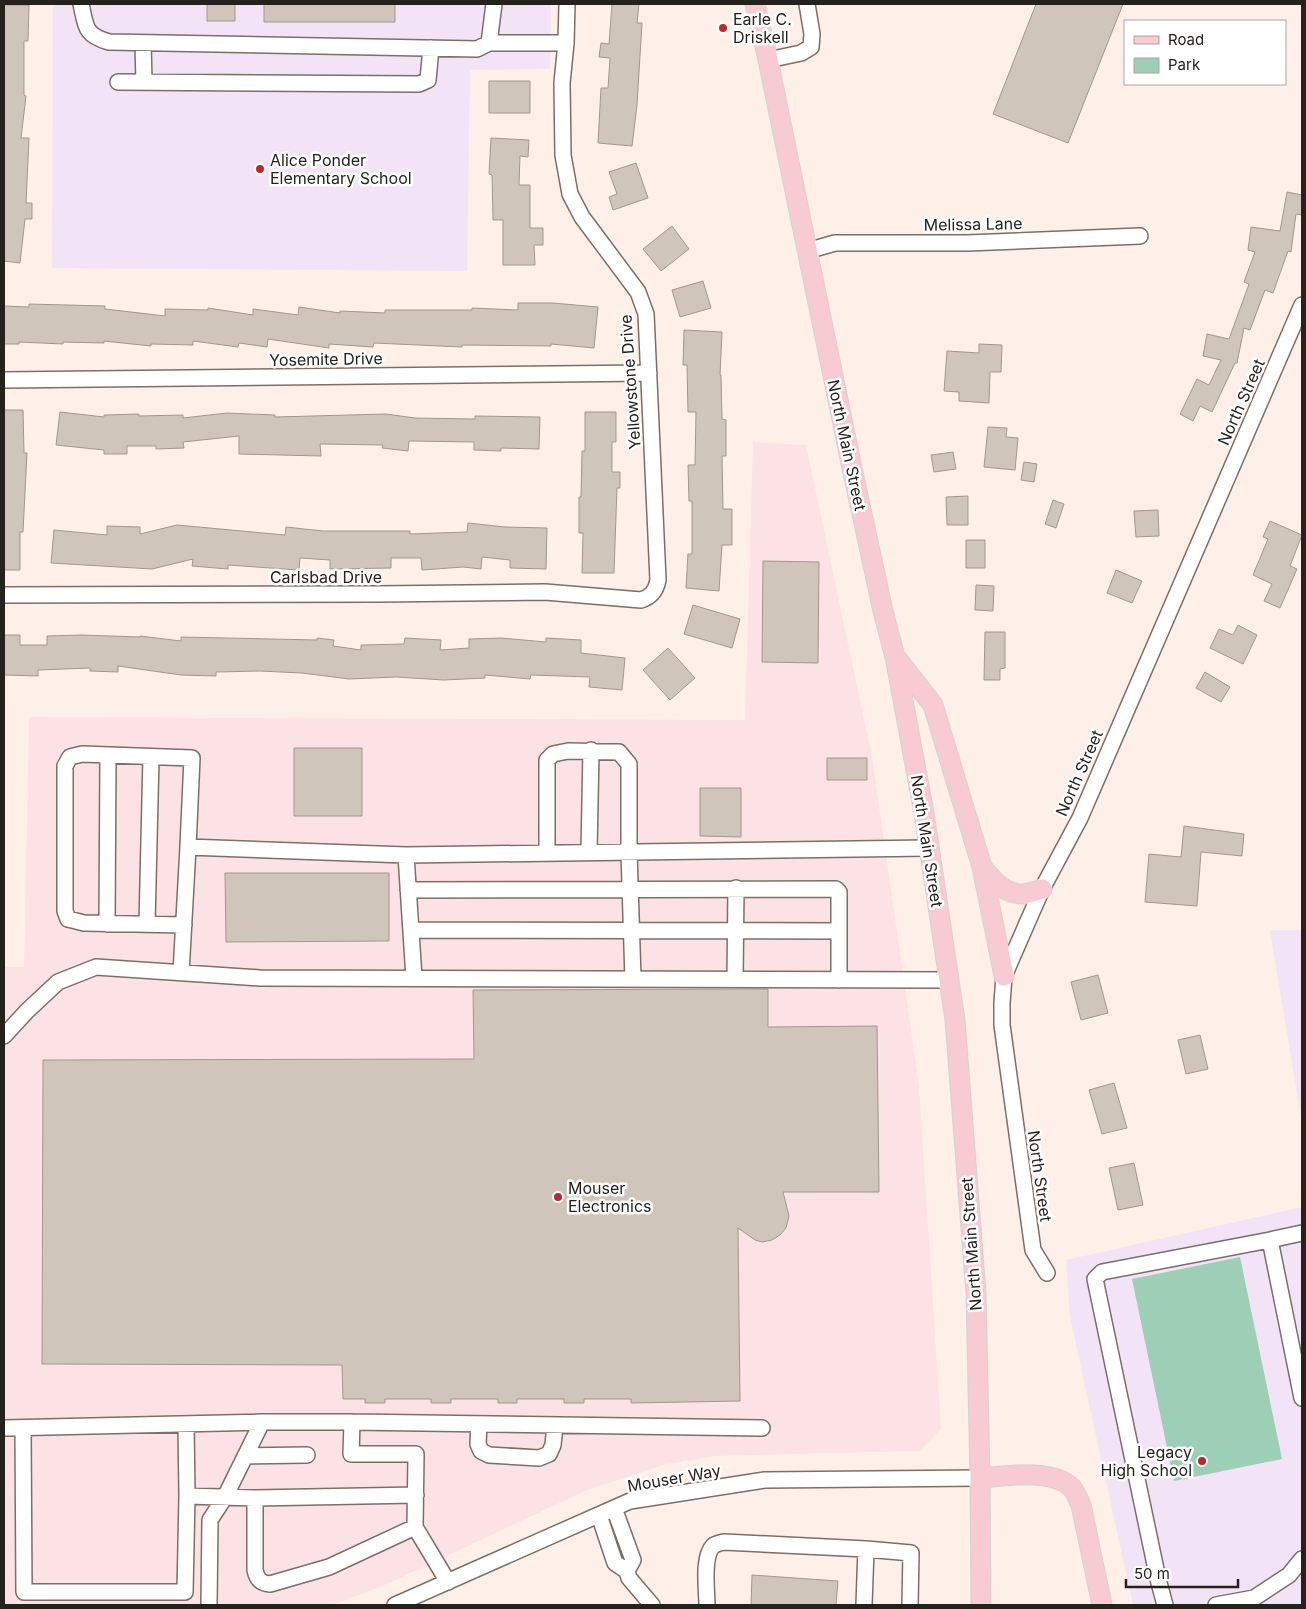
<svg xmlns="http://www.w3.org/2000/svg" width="1306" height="1609" viewBox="0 0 1306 1609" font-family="Inter,sans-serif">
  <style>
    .industrial { fill: #fde2e5 }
    .education { fill: #f3e3f6 }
    .green { fill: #9dceb6 }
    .building { fill: #cfc5ba; stroke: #a1988d }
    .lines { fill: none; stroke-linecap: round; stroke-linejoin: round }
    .minor-casing { stroke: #7b6f68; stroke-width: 18 }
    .major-casing { stroke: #d3d3d2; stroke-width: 21 }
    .minor { stroke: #fff; stroke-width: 15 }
    .major { stroke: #f7cbd1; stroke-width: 19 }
    .poi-dot { fill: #ba2a2d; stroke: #fff; stroke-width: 2 }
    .labels { text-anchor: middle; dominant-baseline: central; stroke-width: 5; stroke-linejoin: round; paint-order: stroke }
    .poi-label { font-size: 16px; fill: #25211d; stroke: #fff; text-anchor: start }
    .street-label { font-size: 16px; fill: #25211d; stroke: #fff }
  </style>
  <rect width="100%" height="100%" fill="#fef0e8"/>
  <!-- industrial -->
  <path class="industrial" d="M753,442L806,445L872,757L919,1086L941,1429L920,1451L716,1456L667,1464L587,1490L387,1584L332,1605H4V967H24L29,717L745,720Z"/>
  <!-- education -->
  <path class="education" d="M53,4H551L550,69L470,70L467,271L52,268Z
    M1270,930H1302V1123Z
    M1302,1207V1605H1133L1070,1317L1066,1260Z"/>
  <!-- green -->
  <path class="green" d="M1240,1257L1282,1459L1174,1481L1132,1279Z"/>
  <!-- building -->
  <path class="building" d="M207,4H235V21H207Z
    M264,4H395V22H264Z
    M612,4H639L637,23H642L637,105L632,146L598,143L601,88H608L610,58L599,57L601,43L609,44Z
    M1036,4H1123L1068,143L993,114Z
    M4,5H29L28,41H24V95L26,96L21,138H29L26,203H32V219H25L20,263L4,261Z
    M489,81H530V113H489Z
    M491,138L529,140L528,157L520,156L519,185H530V228H543V245H534L535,265H503V220H493L492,175L489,174Z
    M636,163L648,198L613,210L609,197L617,194L609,172Z
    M1287,192L1302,195V215L1296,214L1291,252L1288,251L1273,293L1265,290L1250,330L1244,328L1237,363H1235L1212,412L1200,406L1193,421L1180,414L1197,379L1209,385L1221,360L1203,356L1207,334L1229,339L1249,284L1244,282L1255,252L1248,250L1251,227L1280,231Z
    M672,226L689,249L661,271L643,249Z
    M703,281L711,308L680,317L672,290Z
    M518,303H553L598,307L594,348L551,344V346L462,345V347L374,343L373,347L329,344V348L268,339L267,347L239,343L238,347L193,341V345L151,344V346L104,341V343L63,342V344L19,342V344H4V306L29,307V304L105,306V309L165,316V309L208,310V308L253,315V309L298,315L299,307L340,313V311L385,313V310H472V308L518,310Z
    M684,330L722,332L720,375H721L722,419L726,420V456H722L723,509H732V545H722L719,591L686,588L688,554H692V501H689L688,465H695L696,412H688L687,365H683Z
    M979,344L1002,345L1001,372H990L989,403L959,401V392L944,391L947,351L979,353Z
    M4,410H23L24,453H27L23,532H20V570H4Z
    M60,412L104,417V415L139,414V416L183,415V418L227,413L275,415V417L386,414L415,418L475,419V416L540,417L539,449L501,448V451L474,450V442L409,441L408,451L382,448L383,445L320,444L321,456L239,454V436L183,442L184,448L156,449V446H127V454H104V450L56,445Z
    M585,412H616V442H612V472H620V488H617L614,573H582L583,533H579V497H581L582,451H585Z
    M988,427L1007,428L1006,437L1018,438L1015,470L984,467Z
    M953,452L956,469L934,472L931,455Z
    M1024,462L1037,464L1034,482L1021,480Z
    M968,496V525H947L946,497Z
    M1053,500L1064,504L1056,528L1045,524Z
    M1158,510L1159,536L1136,537L1134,511Z
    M1270,521L1302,535L1290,566L1297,569L1280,608L1264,601L1272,584L1253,575L1268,539L1263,537Z
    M468,523L505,527L547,528L546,569L510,568V560L482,557L481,569L463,567L422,570L421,558H391V568L330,569V560L300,558L299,570L228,565V569L192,566L193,559L152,569L51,563L54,530L107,535V526L140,527V534L177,525L285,535L286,527L323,531H410V534L467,532Z
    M966,540H985V568H966Z
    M763,561L819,562L818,663L762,662Z
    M1116,570L1142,581L1132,603L1107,593Z
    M976,585L994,586L993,611L975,610Z
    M693,605L740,619L732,648L684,634Z
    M1238,625L1257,635L1243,664L1210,648L1219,629L1233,635Z
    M985,632H1005V668L1000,669V680H984Z
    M4,635H20V645H47V636L81,635L140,637V636L181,641V637L317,640V638L334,640L333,646L361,650V645L404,644L405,638L441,640L440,650L469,648V639L501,638L546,642V638L581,640V653L625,658L622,690L589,687L590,677L531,675L530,679L485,675V678L444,680L396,677L349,679L302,673L260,671L216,672V676L181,675L118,666V672L90,671V668L38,670V676L4,675Z
    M668,648L695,678L670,700L643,670Z
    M1205,672L1230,687L1221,702L1196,688Z
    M294,748H362V816H294Z
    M827,758H867V780H827Z
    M700,788H741V837L700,836Z
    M1184,826L1244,834L1242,856L1201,852L1197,906L1145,902L1149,854L1181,857Z
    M225,873H389V941L226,942Z
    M1098,975L1108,1013L1081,1020L1071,982Z
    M768,989V1027L877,1026L879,1192H783L789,1216L786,1228L780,1235L772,1240L762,1242L755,1240L738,1228L740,1401L631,1403V1399H584V1403H564V1399H517V1403H498V1399H451V1403H431V1399H385V1403H365V1399H343L342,1365L42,1364L43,1060L474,1059L473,990Z
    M1200,1035L1208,1069L1186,1074L1178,1040Z
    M1114,1083L1127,1128L1102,1134L1089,1090Z
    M1134,1163L1143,1205L1118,1210L1109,1168Z
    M752,1575L838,1581L836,1605H751Z"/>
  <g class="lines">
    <!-- minor casing -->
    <g class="minor-casing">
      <path id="minor" d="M81,4C86,26 84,35 109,42L477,49L489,43H566
        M143,43L144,82
        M489,43L494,4
        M768,60L801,53L811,47L812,34L807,4
        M118,82L419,84L428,80L431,48
        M807,251L835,243H967L1140,236
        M4,380L649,373
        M4,595L378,594L545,592L641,600C651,597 656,591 658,580L646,314L638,292L582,217L570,194L563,155L562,83L566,43L567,4
        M547,853V760L553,754L568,751L619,752L629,764V852L633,979
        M589,853L591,750
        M408,890L836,889L839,892V980
        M107,924L108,755
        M147,924L151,757
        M184,925L84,923L68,919L65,911V766L70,757L82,754L192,758L188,847
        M411,930L839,931
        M181,973L188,847L406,855
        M414,978L406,855L929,848
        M735,979L736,888
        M4,1036L27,1011L58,982L96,967L260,978L949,980
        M1270,1240L1302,1233
        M1047,1273L1033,1250L1002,1025V1003L1004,976L1042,889L1080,818L1302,305
        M352,1422L351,1454H416L415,1527L448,1582
        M186,1424L187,1496
        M479,1424L478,1444L481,1451L489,1455L539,1458L549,1454L553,1445L555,1425
        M4,1428L262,1422
        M23,1428L24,1592H185L187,1496L255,1498V1570C257,1579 260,1583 270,1584L329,1567L415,1527
        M245,1456L307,1455
        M255,1498L416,1495
        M614,1508L633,1560L627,1571
        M599,1515L615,1563L627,1571L629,1578L652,1605
        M209,1605L210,1520L225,1497L262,1422H352L762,1428
        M395,1605L630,1501L765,1480L980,1478
        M707,1605C707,1591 702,1557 713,1546C715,1544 720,1543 724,1542L866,1549L911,1553L910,1605
        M864,1605L866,1549
        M1165,1605L1158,1579L1095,1279L1102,1272L1270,1240L1302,1398
        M1216,1605L1254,1598L1289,1575L1302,1559"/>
    </g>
    <!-- major casing -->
    <g class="major-casing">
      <path id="major" d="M755,4L768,60L852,468L883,611L895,657L924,813L955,1020L976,1293L980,1478L981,1605
        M898,660L933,705L982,867L1004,976
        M982,867C993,880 1004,894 1022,894C1028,894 1036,891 1042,889
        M980,1478C1006,1476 1052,1468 1072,1488C1076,1493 1078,1499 1081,1505L1102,1605"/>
    </g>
    <!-- minor -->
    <use href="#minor" class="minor"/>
    <!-- major -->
    <use href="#major" class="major"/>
  </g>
  <!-- markers -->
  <g class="poi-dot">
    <circle cx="723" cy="28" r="5"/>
    <circle cx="260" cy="169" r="5"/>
    <circle cx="558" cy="1197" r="5"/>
    <circle cx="1202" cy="1461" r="5"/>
  </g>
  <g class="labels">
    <!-- poi labels -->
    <g class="poi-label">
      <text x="733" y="19">Earle C.<tspan x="733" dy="18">Driskell</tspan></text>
      <text x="270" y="160">Alice Ponder<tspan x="270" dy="18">Elementary School</tspan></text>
      <text x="568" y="1188">Mouser<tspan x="568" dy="18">Electronics</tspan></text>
      <text x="1192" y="1452" text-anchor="end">Legacy<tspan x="1192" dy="18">High School</tspan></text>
    </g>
    <!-- street labels -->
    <g class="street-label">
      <text transform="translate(973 224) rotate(-1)">Melissa Lane</text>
      <text transform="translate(326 359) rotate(-1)">Yosemite Drive</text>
      <text transform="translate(630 382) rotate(-94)">Yellowstone Drive</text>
      <text transform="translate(1241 402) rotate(-66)">North Street</text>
      <text transform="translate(847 445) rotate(78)">North Main Street</text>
      <text x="326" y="577">Carlsbad Drive</text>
      <text transform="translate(1079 773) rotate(-66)">North Street</text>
      <text transform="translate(927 841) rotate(81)">North Main Street</text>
      <text transform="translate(1040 1176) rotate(82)">North Street</text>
      <text transform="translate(971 1244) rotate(-94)">North Main Street</text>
      <text transform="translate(674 1478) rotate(-10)">Mouser Way</text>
    </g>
  </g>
  <!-- border -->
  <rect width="1306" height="1609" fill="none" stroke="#25211d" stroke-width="10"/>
  <!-- legend -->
  <rect x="1124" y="20" width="162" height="65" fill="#ffffff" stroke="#a8a6a5"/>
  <rect x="1134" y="36" width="25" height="8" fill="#f7cbd1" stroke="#a8a6a5"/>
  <text x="1168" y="45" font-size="15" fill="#25211d">Road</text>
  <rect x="1134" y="58" width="25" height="15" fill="#9dceb6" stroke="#a8a6a5"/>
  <text x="1168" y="70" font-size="15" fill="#25211d">Park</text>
  <!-- scale -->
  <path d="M1126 1579v8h112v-8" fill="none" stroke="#25211d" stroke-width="2.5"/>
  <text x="1134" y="1579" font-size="15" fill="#25211d" stroke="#ffffff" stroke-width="4" paint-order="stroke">50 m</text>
</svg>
